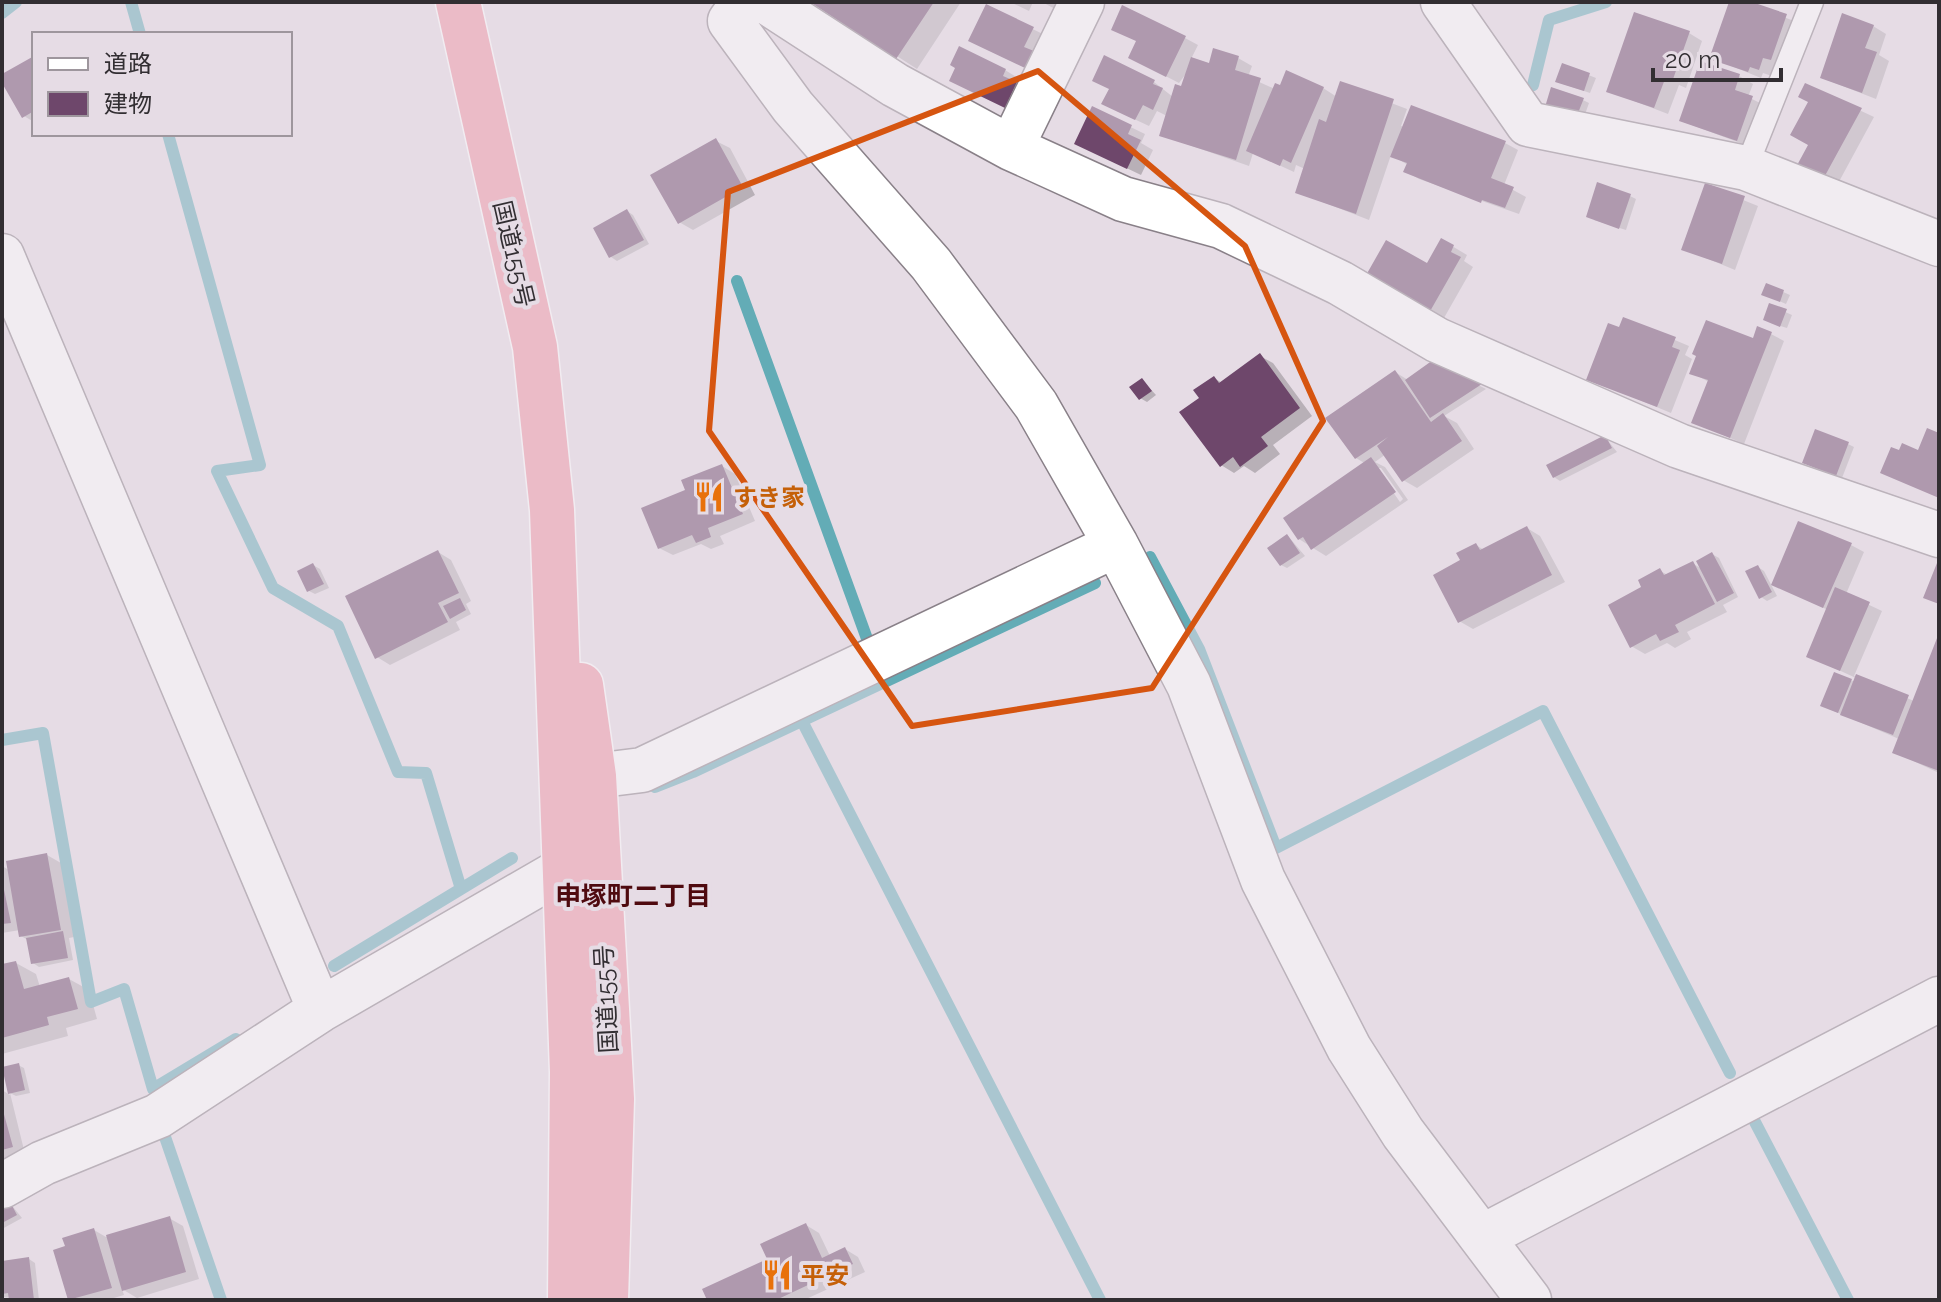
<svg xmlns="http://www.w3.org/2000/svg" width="1941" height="1302" viewBox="0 0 1941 1302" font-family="Raleway,'Noto Sans JP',sans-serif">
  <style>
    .shadow { fill: #0003; fill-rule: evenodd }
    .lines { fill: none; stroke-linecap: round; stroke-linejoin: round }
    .stream { stroke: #63acb6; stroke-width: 12 }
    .building { fill: #6e476b }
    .lane-casing { stroke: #898088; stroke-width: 25 }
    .street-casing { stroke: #898088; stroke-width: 47 }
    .highway-casing { stroke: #fff; stroke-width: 47 }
    .lane { stroke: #fff; stroke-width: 22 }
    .street { stroke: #fff; stroke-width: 44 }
    .highway { stroke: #f292a2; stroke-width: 44 }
    .marked { fill: none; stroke: #d65510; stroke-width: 6; stroke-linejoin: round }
    .labels { text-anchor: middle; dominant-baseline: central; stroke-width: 8; stroke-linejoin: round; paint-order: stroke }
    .street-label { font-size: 24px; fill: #322e32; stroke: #e6dce5 }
    .food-label { font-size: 24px; font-weight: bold; fill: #c56008; stroke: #e6dce5; text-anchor: start }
    .neighbourhood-label { font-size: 26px; font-weight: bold; fill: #4f0a0f; stroke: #e6dce5 }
  </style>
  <rect width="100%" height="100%" fill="#e6dce5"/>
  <!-- shadow -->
  <path class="shadow" d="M813,2H961L917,69Z
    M1010,2H1033L1029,11Z
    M1042,2H1061L1057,10Z
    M1731,2H1746L1799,23L1772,76L1763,73L1761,78L1712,58Z
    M987,7L1047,36L1039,74L984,48Z
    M1873,26L1886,34L1879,55L1889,61L1876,99L1822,78Z
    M1689,33L1702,41L1686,88L1679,85L1668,114L1608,91Z
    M1185,38L1198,45L1191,59L1210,65L1238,58L1252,66L1248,77L1275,89L1323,88L1337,97L1341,84L1407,109L1401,126L1404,127L1505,143L1518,150L1504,185L1526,197L1519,214L1419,179L1406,171L1408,165L1391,155L1369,220L1297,192L1305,169L1296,165L1294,172L1253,153L1249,166L1161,135L1167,116L1157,111L1149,126L1117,111L1154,82L1173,97L1182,88L1188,71L1179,83L1144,65Z
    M34,58V122L24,116L2,79Z
    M1563,65L1596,78L1590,93L1563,84Z
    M1005,70L1018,78L1016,84L1029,92L1019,113L965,88Z
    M1739,76L1753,84L1748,97L1766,106L1751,147L1681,121Z
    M1806,85L1874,117L1835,189L1798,168L1810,145L1811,102Z
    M1583,100L1589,103L1583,120L1553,109Z
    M1093,109L1145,134L1141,143L1153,150L1141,175L1089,150Z
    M716,141L730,148L755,195L693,230L679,222Z
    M1706,185L1758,206L1735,270L1684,249Z
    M1630,196L1636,199L1626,230L1594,220Z
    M627,211L633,215L649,244L617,261L611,257L595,229Z
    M1442,240L1467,255L1464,261L1473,267L1444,318L1368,276L1428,265Z
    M1767,285L1790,295L1786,304L1770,297Z
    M1770,305L1792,315L1787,328L1771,323Z
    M1625,319L1689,346L1685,355L1692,359L1671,413L1589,379Z
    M1771,334L1784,341L1744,444L1694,422L1709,382L1692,373L1699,355Z
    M1260,356L1273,363L1312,416L1273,445L1280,454L1255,473L1244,466L1234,473L1221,465L1202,398L1214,378L1222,383Z
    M1433,362L1486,389L1444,416L1457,423L1474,449L1417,488L1403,480L1386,454L1375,462L1385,467L1408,500L1326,556L1313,548L1299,539L1366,464L1356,458L1395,372L1408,380ZM1376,468H1381L1403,499L1400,502Z
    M1142,380L1156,395L1147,402L1140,398Z
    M1605,437L1617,452L1560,481L1554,477Z
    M1848,444L1854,447L1842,478L1810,465Z
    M722,466L735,474L755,521L720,536L724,544L711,549L701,544L673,555L659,548L687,491Z
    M1527,528L1540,536L1565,582L1473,629L1459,621L1463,561L1476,545L1484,550Z
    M1288,536L1305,556L1287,568L1281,565Z
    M1851,545L1864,552L1846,594L1882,611L1854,676L1914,701L1939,638V773L1894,752L1899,739L1829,709L1836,674L1855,682L1856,678L1808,656L1828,610L1773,584Z
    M438,552L451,560L471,601L466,604L471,614L456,622L460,630L390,665L377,657Z
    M1712,554L1719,558L1738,597L1723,605L1727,612L1687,632L1691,639L1675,648L1667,643L1645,654L1631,646L1644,588L1660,571L1668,575L1692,563L1702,569Z
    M313,565L320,569L329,588L315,594L309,591Z
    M1758,567L1764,571L1777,596L1767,601L1761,597Z
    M47,855L61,863L74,937L69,938L73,960L39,967L33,963L28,940L21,936L20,930L2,933V866L9,870Z
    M16,963L36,974L40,987L69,979L89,990L97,1019L66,1028L68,1036L2,1054V966Z
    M18,1065L24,1068L30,1093L16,1096L10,1093L25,1154L2,1160V1090L10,1095L4,1069Z
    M9,1202L22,1218L2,1229V1205Z
    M169,1218L183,1226L199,1279L137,1298L122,1289L124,1295L107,1300L70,1299L67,1248L94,1230L106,1237Z
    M806,1225L819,1233L830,1256L845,1249L858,1257L865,1272L804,1300H709L770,1260Z
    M29,1259L35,1263L39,1300L2,1297V1263Z"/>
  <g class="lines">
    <!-- stream -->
    <path class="stream" d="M131,2L140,34
      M2,13L16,2
      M1533,85L1549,20L1606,2
      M168,134L260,465L217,471L273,588L338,626L398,772L426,773L461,889
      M737,281L870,647
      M1150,557L1199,649L1276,848L1543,711L1730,1073
      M802,721L1100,1300
      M2,740L43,733L91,1002L124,989L153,1089L236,1039
      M655,787L693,772L1095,583
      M334,966L512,858
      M1755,1122L1848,1300
      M164,1134L221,1300"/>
  </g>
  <!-- building -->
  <path class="building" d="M810,2H934L896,59Z
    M1729,2H1752L1787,14L1771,60L1763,58L1759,70L1750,67L1748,72L1709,59Z
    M986,4L1034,27L1024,47L1034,51L1025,68L968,41Z
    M1122,5L1186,36L1166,77L1128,58L1136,41L1111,30Z
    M1634,12L1690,31L1672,82L1665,79L1654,108L1606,92Z
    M1842,13L1874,25L1865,48L1877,52L1862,93L1820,78Z
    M959,46L1006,69L1003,76L1017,82L1005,108L949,81L955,68L950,65Z
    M1213,48L1239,56L1235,70L1261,78L1236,160L1159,136L1175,84L1181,86L1191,57L1209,63Z
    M1104,55L1155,80L1153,84L1163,88L1153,110L1143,105L1135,120L1101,104L1109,89L1092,81Z
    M34,56V111L22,118L2,83V74Z
    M1700,61L1740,74L1735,90L1753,96L1737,141L1679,121Z
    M1562,63L1590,73L1584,91L1555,82Z
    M1286,70L1324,87L1291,163L1283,159L1280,166L1246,151L1275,83L1280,85Z
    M1340,81L1394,99L1356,214L1295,193L1319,119L1326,122Z
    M1805,83L1862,108L1821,183L1795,169L1808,145L1790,135L1808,102L1798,97Z
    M1551,87L1584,98L1576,118L1545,107Z
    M1411,105L1506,141L1491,178L1514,187L1505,208L1482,200L1481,203L1403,172L1407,163L1390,157Z
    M1092,106L1132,125L1128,134L1141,140L1127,169L1074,144Z
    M716,138L743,187L678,224L650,175Z
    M1597,182L1631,194L1619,229L1586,217Z
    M1705,183L1745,196L1722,264L1681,250Z
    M627,209L644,240L609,258L593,228Z
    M1441,238L1454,245L1451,252L1461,257L1429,313L1365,277L1386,240L1427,263Z
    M1766,283L1784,290L1780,302L1761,295Z
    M1769,303L1787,309L1780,327L1763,320Z
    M1623,317L1676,337L1672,347L1680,350L1657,407L1586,380L1608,323L1619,327Z
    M1706,320L1753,338L1757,326L1772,332L1730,438L1691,423L1708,380L1689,374L1696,356L1692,354Z
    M1260,353L1300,408L1261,437L1268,446L1240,467L1233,457L1220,467L1179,412L1199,398L1193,390L1214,376L1219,383Z
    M1433,360L1482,384L1430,418L1405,380Z
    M1395,370L1431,422L1443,413L1462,441L1402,482L1377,446L1388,437L1355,459L1325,418Z
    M1142,378L1152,391L1139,400L1129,387Z
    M1927,428L1939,433V498L1880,473L1891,447L1899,450L1902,443L1918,450Z
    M1815,429L1849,442L1836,476L1802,463Z
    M1605,435L1612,448L1553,478L1546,465Z
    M1371,457L1396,492L1311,550L1303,537L1298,540L1283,518Z
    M722,464L743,514L708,528L711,537L696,543L692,535L658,549L641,508L685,490L681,480Z
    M1798,521L1852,543L1823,608L1771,585Z
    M1527,526L1552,575L1458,623L1433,575L1460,560L1456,553L1476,543L1480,550Z
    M1287,534L1300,553L1280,566L1267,548Z
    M438,550L459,593L438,603L448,622L375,659L345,596Z
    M1712,552L1734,593L1717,602L1696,561Z
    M1693,561L1715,604L1675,625L1679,632L1660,641L1656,634L1630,648L1608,605L1641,587L1638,580L1660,568L1664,575Z
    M313,563L324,584L307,592L297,571Z
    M1937,563L1939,564V604L1923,598Z
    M1758,565L1772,592L1759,599L1745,571Z
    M1835,587L1870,602L1840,671L1806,657Z
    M460,598L466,610L450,619L443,606Z
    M1939,633V771L1892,753Z
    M1834,672L1852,679L1838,713L1820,706Z
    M1856,674L1909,695L1893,735L1840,715Z
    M47,853L61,930L19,937L6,861Z
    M2,880L11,923L2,924Z
    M63,931L68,958L31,964L26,938Z
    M16,961L24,989L69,977L78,1009L47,1017L49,1025L2,1038V964Z
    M19,1063L25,1090L8,1094L2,1067Z
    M2,1107L13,1147L2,1150Z
    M9,1200L17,1215L2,1223V1203Z
    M170,1216L186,1272L122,1291L106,1235Z
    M806,1223L822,1258L845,1247L853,1264L776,1300H707L702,1289L767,1259L760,1244Z
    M94,1228L112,1288L68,1300L53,1250L65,1246L62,1238Z
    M29,1257L34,1300H9L8,1293L2,1294V1261Z"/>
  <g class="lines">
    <!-- lane casing -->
    <g class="lane-casing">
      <path id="lane" d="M1746,168L1812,2"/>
    </g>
    <!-- street casing -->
    <g class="street-casing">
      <path id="street" d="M744,2L730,21L793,107L931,264L1036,405L1116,545L1189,685L1263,880L1349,1048L1403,1133L1529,1300
        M767,2L895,85L1011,148L1123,199L1221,226L1340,283L1437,340L1679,446L1939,535
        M1443,2L1528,124L1746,168L1939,244
        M1011,148L1082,2
        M2,256L320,1010
        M594,776L642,770L1116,545
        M2,1186L43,1163L158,1116L320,1010L564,869
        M1482,1237L1939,999"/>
    </g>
    <!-- highway casing -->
    <g class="highway-casing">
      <path id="highway" d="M458,2L535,347L552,510L572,1072L570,1300
        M581,685L594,776L612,1099L606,1300"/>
    </g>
    <!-- lane -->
    <use href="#lane" class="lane"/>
    <!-- street -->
    <use href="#street" class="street"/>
    <!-- highway -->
    <use href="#highway" class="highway"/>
  </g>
  <!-- marked area -->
  <path d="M0 0H1941V1302H0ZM1038,71L1245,246L1323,421L1152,688L912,726L709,431L728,192Z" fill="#e6dce5" fill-opacity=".55" fill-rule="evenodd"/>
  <path class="marked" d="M1038,71L1245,246L1323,421L1152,688L912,726L709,431L728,192Z"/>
  <!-- icons -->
  <defs>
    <g id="restaurant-bare" transform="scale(2.4)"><path d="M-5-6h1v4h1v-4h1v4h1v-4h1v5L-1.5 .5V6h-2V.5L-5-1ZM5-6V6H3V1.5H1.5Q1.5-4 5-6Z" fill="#e8710a" stroke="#e6dce5" stroke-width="2.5" paint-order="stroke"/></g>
  </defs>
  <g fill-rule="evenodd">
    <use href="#restaurant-bare" x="709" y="497"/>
    <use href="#restaurant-bare" x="777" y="1275"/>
  </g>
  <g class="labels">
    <!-- street labels -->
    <g class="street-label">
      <text transform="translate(514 254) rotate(77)">国道155号</text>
      <text transform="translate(606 999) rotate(-93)">国道155号</text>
    </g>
    <!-- food labels -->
    <g class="food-label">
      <text x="733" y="497">すき家</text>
      <text x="801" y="1275">平安</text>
    </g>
    <!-- neighbourhood labels -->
    <g class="neighbourhood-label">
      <text x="633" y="896">申塚町二丁目</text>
    </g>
  </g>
  <!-- border -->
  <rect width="1941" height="1302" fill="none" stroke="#322e32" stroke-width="8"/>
  <!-- legend -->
  <rect x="32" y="32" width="260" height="104" fill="#e6dce5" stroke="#9e969d" stroke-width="2"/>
  <rect x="48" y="58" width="40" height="12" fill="#ffffff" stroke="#9e969d" stroke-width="2"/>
  <text x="104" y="72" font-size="24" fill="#322e32">道路</text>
  <rect x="48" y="92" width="40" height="24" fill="#6e476b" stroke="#9e969d" stroke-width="2"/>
  <text x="104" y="112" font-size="24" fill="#322e32">建物</text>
  <!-- scale -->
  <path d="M1653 68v12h128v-12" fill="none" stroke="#322e32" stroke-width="4"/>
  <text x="1665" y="68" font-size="24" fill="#322e32" stroke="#e6dce5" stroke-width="6" paint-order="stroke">20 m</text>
</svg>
